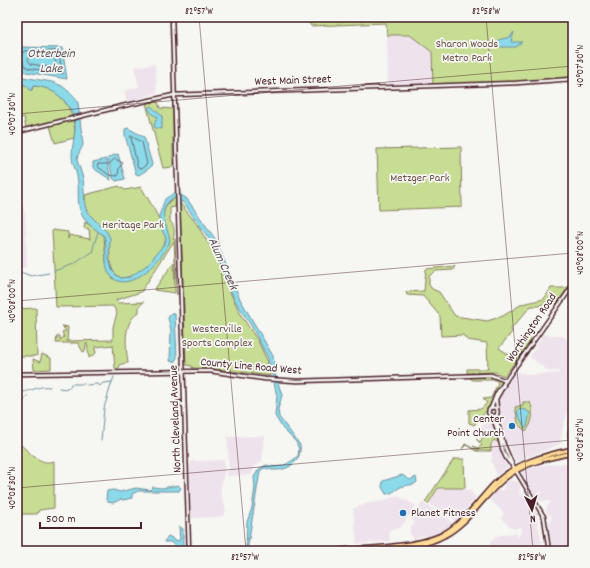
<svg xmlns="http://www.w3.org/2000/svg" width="590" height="568" viewBox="0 0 590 568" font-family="Dekko,sans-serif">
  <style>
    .built { fill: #eee3ec }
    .green { fill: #c7dd93; stroke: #887e5f }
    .water { fill: #8bdae9; stroke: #718f9d }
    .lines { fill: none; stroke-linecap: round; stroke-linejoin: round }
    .shore { stroke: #646a77; stroke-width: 1 }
    .stream { stroke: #718f9d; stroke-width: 1 }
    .secondary-casing { stroke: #4a1f2b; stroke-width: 5.5 }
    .primary-casing { stroke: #4a1f2b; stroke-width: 6 }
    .highway-casing { stroke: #4a1f2b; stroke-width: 7 }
    .secondary { stroke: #f6f6f2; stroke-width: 2.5 }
    .primary { stroke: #ffdd96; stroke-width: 3 }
    .highway { stroke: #ffdd96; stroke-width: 4 }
    .ticks { fill: none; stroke: #4a1f2b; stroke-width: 1; stroke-opacity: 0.45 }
    .poi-dot { fill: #1f6fb2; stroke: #f6f6f2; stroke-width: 1.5 }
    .labels { text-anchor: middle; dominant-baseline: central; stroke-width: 3.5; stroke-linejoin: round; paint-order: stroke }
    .park-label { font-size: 12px; fill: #694e45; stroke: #f6f6f2 }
    .street-label { font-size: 12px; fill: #4a1f2b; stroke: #f6f6f2 }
    .poi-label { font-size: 12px; fill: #4a1f2b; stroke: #f6f6f2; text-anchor: end }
    .water-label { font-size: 13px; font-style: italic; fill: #5a4e5a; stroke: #f6f6f2 }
    .neatline { fill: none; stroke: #4a1f2b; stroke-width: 1.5 }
    .ticks-label { font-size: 10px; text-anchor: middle; fill: #4a1f2b }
  </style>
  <rect width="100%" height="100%" fill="#f6f6f2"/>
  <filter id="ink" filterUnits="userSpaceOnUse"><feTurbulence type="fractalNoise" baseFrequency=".025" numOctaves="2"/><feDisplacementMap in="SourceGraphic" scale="8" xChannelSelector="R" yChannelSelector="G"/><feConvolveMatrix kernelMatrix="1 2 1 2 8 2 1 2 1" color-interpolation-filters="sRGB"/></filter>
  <g filter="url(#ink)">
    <!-- built -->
    <path class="built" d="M387,35H410L432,52L433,85L388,87Z
      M155,64L157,93L127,102L124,91L139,87L134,67Z
      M17,181L25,215L27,267L17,268Z
      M543,334L563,336L573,345V401L563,426L560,444L516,462L506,440L500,419L499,399L515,372L531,375L559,373V371H548L530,357Z
      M488,422L493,426L495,435L493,438L479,428Z
      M265,436L262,461L256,466L251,475L227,476L229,467L227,437Z
      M495,441L499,447L501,456L508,467L497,475L491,461L492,459V446Z
      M224,460L225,468L220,491L226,510L224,515L220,517L191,518L189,465L192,461Z
      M564,463L568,466L573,479V551H554L550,534L549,524L552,516L547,514L546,509L551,501H538L522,474L523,471L537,466Z
      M511,480L518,482L520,487L519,494L524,491L538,514L536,516L544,551H487L491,541L496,536L515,533L518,538L522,529L520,526L515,529L510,527L501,518L504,513L489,499L497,490L503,491L505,483Z
      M461,488L470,490L476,498L454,521L446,510L441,512L431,505L430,502L438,489Z
      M397,495L416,506L400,528L389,530L390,541L357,544L353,509L368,503L380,502Z
      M422,503L444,514L455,526L429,539L425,535L414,539L410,533V528L415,523L411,519Z"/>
    <!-- green -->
    <path class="green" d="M305,17H573V79L433,85L432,52L410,35H387L386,23L311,26Z
      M24,82L32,90L33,86C52,86 67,99 72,117L26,129L24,117L18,119L17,117V83Z
      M158,102L160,108L173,109V167L163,168L146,103Z
      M73,120L75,130L74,138L55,143L50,126Z
      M461,147L462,207L379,210L377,149Z
      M119,186L125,190L141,187C147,197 169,232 165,242C162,250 155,256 150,262C142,271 133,277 121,278C103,268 114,249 107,233C106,230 103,229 101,226C90,217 85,210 85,195Z
      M176,198L175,207L170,208V221C175,227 175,232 173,239H175L177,295L174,241L141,292L116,300L118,303L144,302L139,306V312C122,323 126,346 128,363L121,364L118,369L115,368L113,345L96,347L95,349L96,353L89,358L87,343L86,344L85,351L83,352L78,343H56L57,336H60V340L64,337L62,332L66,331L63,328L66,327L62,326L68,327L67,341L113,340V327L117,313L113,306L56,307L52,230L68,232V239L69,235L90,239L89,229L84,228L85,222L95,228L104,236L106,262L113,279L138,277L169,244C171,236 165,230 163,222C162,213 166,200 176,198Z
      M180,203L196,223L217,257L231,294L241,315L258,341L267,360L270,376L218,369L192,368V366L186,365Z
      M174,262L175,293L154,290Z
      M455,266L453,270L436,271L429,276V285L432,289L439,292L455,316L487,321L503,316L522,304L544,299L551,288H566L571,284L556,304L552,298L539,306H531L511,329L512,332L499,348L515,359L529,338L533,340L504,376L495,372L467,373V369H488L487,343L467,340L463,335L441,336L440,316L423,296L407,295L406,292L424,291L426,269Z
      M36,308L37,356H17V309Z
      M42,354L51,358V369L34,370L33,359L40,362Z
      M468,377H496L503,382L493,397L492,405L474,425L469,423V410L481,409L487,403L483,399L491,398L498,383L496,380H473Z
      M523,402H530C534,411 533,424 526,431L516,423L518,424V422L515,407L523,405Z
      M494,431L497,432L499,441L497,442L494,440L491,444V451H476L466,445L462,449L465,444L476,450H479L473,446L478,448L482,445L476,439L480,442L485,434L493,438L496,435Z
      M21,445C30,453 41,466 54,461V508L39,510L37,514H23L17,518V446Z
      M454,459H464L465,488H438L428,504L425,502Z"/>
    <!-- water -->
    <path class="water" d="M514,32L511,42H522L516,47H500L498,40L510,37Z
      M21,47L62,48L67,79L26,72L21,67L19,63L18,53Z
      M17,76L52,82L62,86L73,95L78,103L83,145L78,155L77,160L83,178L85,205L87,212L107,232L110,238L109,259L112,270L116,275L121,278L130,277L147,265L165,243L166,238L159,224V216L165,199L174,193L180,194L187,199L216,240L240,299L273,356L275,374L282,395L278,409L279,417L300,445C302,461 289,471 273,470C270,470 268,468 264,468L260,471L247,551H243L246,548L247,522L252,508L255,487L254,477L259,469L266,465C280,469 287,465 298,456L299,449L296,442L283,429L275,416L277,396L268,358L252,327L234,299L210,240L184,203L173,198C156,209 167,225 170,240C166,257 130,294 113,278C101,268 109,249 104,236C96,229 85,224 81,213C76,201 80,189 77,176C76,169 72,164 72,156C72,147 74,139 75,131C77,108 56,86 33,86L31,91L27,86L17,82Z
      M151,106L162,116V129L155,128L154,125L157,117L152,114L148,108Z
      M128,128L144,137L152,164L151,167L139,175L136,174L125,135V129Z
      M118,154L125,179L116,181L113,178L108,158L109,157Z
      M106,159L107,161L111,180L93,168V162Z
      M171,313L175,314L177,358L174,362L170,361L171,330L168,318Z
      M519,409L526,410L530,413L527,427L525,428L517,413Z
      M402,475L410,480L416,477L417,482C413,486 410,484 404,486C397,487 394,494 386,494L382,487L383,481Z
      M178,485L181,488L179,491H138L132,494V498L123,500L121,499L113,503L108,502L106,500L107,491L113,490L120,492L136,488L150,490L153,487L162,488Z
      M179,526L183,529V551H178L171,542H164L168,536L172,538L174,541L180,540Z"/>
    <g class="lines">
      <!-- shore -->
      <path class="shore" d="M24,51H58L63,74L28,68L24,65L21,56Z
        M30,56H54L57,67L54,68L31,64L28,60Z
        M131,136L142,142L147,164L141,169L138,168Z
        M115,159L123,163L119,168L118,176L109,175L97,166L98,164H109Z"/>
      <!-- stream -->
      <path class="stream" d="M54,271L74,264L94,251L93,248L98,232
        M17,275L23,273L31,276L49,273
        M87,385L97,384L100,386L103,383L112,382L114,377
        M59,388L66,389L67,387L69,389L71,384H84
        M17,392L21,393
        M22,392C33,391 39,385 50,387
        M23,402L27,396
        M495,437L496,433
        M101,441L104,408L112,382"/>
      <!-- secondary casing -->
      <g class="secondary-casing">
        <path id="secondary" d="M172,17L189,551
          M17,132L118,107L174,95L516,83L573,79
          M17,374L210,371L265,379L297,381L491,375L506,381
          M179,402L184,406
          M488.5 412a4.5 4.5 0 1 1 9 0a4.5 4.5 0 1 1-9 0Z
          M491,408L497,393L573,285
          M497,410L496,399L504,385
          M497,414L496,418L504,445L513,466L544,517L549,551
          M491,416C502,431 498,454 513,466"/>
      </g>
      <!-- primary casing -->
      <g class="primary-casing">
        <path id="primary" d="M329,551C360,548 417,548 443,534C464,522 477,502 493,485C514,463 544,455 573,449
          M367,551C392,548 421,549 444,536C469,523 482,498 503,480C523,463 548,458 573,453"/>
      </g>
      <!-- highway casing -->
      <g class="highway-casing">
        <path id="highway" d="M573,419L571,433L573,461"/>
      </g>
      <!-- secondary -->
      <use href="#secondary" class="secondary"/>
      <!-- primary -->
      <use href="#primary" class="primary"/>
      <!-- highway -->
      <use href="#highway" class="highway"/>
    </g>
  </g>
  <!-- ticks -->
  <path class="ticks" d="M199,17L246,551M486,17L533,551M17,114L573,66M17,301L573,253M17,488L573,440"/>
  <!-- markers -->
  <g class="poi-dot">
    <circle cx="512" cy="426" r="4"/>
    <circle cx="403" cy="513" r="4"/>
  </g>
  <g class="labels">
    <!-- park labels -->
    <g class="park-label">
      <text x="467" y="44">Sharon Woods<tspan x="467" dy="14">Metro Park</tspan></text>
      <text x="420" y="178">Metzger Park</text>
      <text x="133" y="225">Heritage Park</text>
      <text x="217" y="329">Westerville<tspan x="217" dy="14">Sports Complex</tspan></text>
    </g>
    <!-- street labels -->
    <g class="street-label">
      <text transform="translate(293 81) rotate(-2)">West Main Street</text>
      <text transform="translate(532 328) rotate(-56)">Worthington Road</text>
      <text transform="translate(251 367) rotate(5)">County Line Road West</text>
      <text transform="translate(176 419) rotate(-92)">North Cleveland Avenue</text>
    </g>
    <!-- poi labels -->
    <g class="poi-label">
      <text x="504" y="419">Center<tspan x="504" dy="14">Point Church</tspan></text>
      <text x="411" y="513" text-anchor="start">Planet Fitness</text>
    </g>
    <!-- water labels -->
    <g class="water-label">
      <text x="51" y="54">Otterbein<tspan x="51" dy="15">Lake</tspan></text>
      <text transform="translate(222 264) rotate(66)">Alum Creek</text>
    </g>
  </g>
  <!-- margin -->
  <rect width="590" height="568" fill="none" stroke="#f6f6f2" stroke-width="44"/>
  <!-- north arrow -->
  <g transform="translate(532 510) rotate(175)" stroke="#f6f6f2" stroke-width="3" paint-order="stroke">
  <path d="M0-3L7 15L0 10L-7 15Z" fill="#4a1f2b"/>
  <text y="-6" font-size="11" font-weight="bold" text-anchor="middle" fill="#4a1f2b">N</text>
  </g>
  <!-- scale -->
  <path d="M40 522v6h101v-6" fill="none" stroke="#4a1f2b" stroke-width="2"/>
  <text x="46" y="522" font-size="12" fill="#4a1f2b" stroke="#f6f6f2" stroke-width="3" paint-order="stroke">500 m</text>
  <rect x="22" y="22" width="546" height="524" class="neatline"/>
  <g class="ticks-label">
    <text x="199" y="14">82°57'W</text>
    <text x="486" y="14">82°58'W</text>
    <text transform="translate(579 66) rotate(-90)" y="4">40°07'30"N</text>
    <text transform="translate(11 114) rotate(-90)" y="4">40°07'30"N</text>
    <text transform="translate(579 253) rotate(-90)" y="4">40°08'00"N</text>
    <text transform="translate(11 301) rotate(-90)" y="4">40°08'00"N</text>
    <text transform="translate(579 440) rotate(-90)" y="4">40°08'30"N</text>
    <text transform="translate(11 488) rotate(-90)" y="4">40°08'30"N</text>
    <text x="245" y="560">82°57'W</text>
    <text x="532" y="560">82°58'W</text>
  </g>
</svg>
